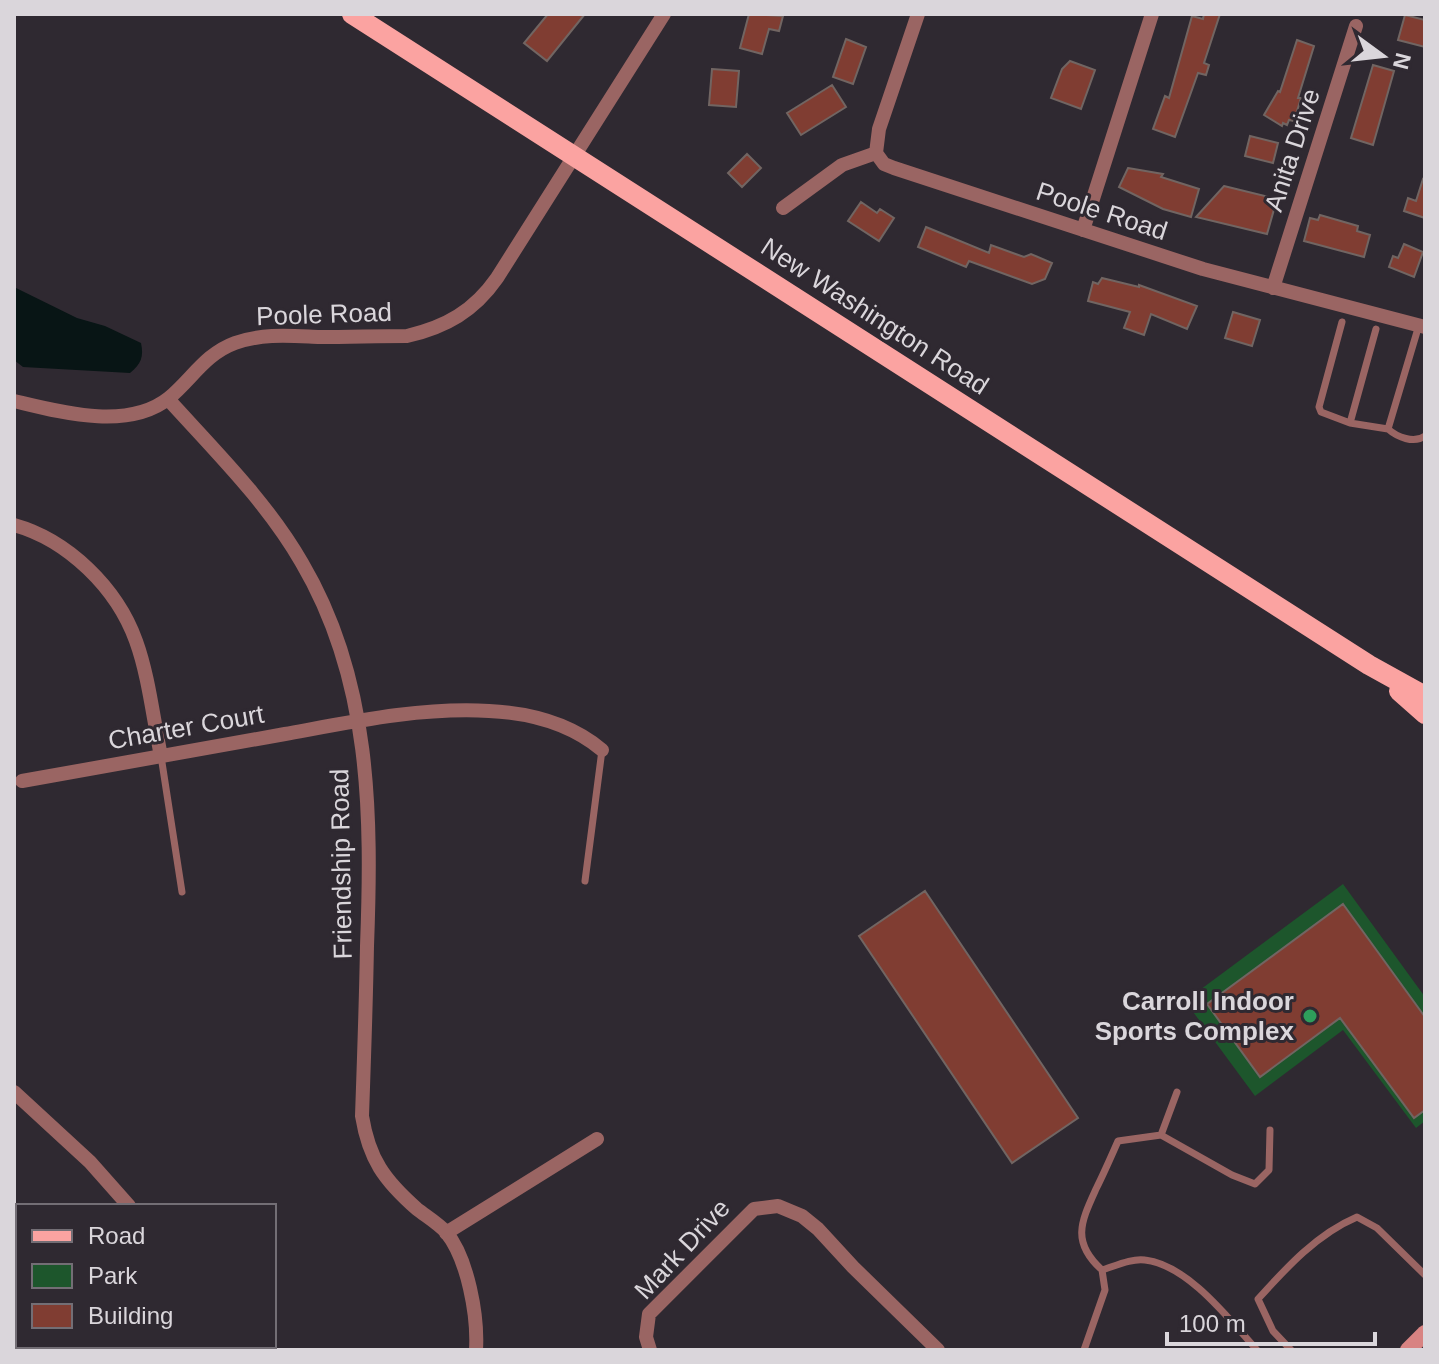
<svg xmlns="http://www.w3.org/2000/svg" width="1439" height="1364" viewBox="0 0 1439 1364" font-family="Helvetica,sans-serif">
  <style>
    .green { fill: #1d562c }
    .water { fill: #081515 }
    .building { fill: #803d32; stroke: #716562; stroke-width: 2 }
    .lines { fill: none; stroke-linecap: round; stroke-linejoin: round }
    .service { stroke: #9a6563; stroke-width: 7 }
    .minor { stroke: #9a6563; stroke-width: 14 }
    .secondary { stroke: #d88382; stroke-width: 16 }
    .primary { stroke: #fba3a1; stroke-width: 20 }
    .leisure-dot { fill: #2e9e5b; stroke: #2f2931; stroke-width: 3 }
    .labels { text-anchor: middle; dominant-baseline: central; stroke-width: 6; stroke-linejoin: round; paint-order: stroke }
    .street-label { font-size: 26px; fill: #dad6db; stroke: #2f2931 }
    .poi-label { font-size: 26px; font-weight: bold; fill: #dad6db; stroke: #2f2931; text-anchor: end }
  </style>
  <rect width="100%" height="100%" fill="#2f2931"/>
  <!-- green -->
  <path class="green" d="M1343,884L1425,997V1121L1416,1128L1343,1030L1255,1096L1185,1001Z"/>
  <!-- water -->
  <path class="water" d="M14,287L77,318L105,326L141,343C144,357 141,364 130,373L23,367L14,360Z"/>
  <!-- building -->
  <path class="building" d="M548,14H585L547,61L524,43Z
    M749,14L783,16L779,31L769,29L762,54L740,48Z
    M1204,14H1220L1204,63L1209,65L1206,75L1198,73L1175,137L1153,129L1165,96L1169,98L1192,16L1203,19Z
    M1405,15L1425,20V47L1398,40Z
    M846,39L866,47L853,84L833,77Z
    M1297,40L1314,46L1298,98H1301L1294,121L1289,120L1287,125L1283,123L1282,126L1264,115L1278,91L1280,92Z
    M1070,61L1095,70L1081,109L1051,98L1062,69Z
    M1373,65L1394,71L1373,145L1351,138Z
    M712,69L739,71L736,107L709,105Z
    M832,85L846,107L801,135L787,113Z
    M1250,136L1278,143L1273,163L1245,156Z
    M747,154L761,168L742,187L728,173Z
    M1128,168L1163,174L1161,177L1199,189L1191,217L1163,209L1119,187Z
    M1423,179L1425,180V218L1404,211L1408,198L1416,201Z
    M1224,186L1277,199L1267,234L1196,217Z
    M861,202L877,213L880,209L894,218L879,241L848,221Z
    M1320,215L1358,226L1357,231L1370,235L1364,257L1304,241L1310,218L1318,220Z
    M926,227L989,253L991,245L1024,257L1031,254L1052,263L1045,279L1032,284L969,261L966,267L918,247Z
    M1404,244L1423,252L1414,277L1389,267L1393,256L1398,258Z
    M1102,278L1139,287V285L1197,306L1187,329L1151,314L1144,335L1124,328L1130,312L1088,301L1093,282L1098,284Z
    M1233,312L1260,320L1252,346L1225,338Z
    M925,891L1078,1118L1012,1163L859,936Z
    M1343,904L1425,1017V1110L1414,1118L1340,1018L1260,1077L1207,1004Z"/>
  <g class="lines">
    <!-- service -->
    <path class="service" d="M1342,322L1319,407L1321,412L1350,423
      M1419,325L1388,429C1397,437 1414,444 1425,436
      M1376,329L1350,423L1388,429
      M161,756L182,892
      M585,881L602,750
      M1177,1092L1161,1135L1118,1141C1111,1157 1104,1173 1096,1189C1081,1222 1071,1242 1102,1270C1115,1266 1132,1258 1145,1260C1188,1265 1229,1319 1257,1350
      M1161,1135L1232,1175L1255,1184L1269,1170L1270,1130
      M1084,1350L1105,1290L1102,1270
      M1291,1350L1273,1331L1258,1299C1287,1267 1317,1234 1357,1217L1377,1228L1425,1275"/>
    <!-- minor -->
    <path class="minor" d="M876,153L884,164L894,168L1203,269L1425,327
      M876,153L879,129L918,14
      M783,208L842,165L876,153
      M1083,230L1152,14
      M1273,288L1356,26
      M168,399C215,451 267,502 302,563C371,680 372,815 367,946C366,1003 364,1060 362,1116C369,1159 384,1180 417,1209C426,1216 439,1224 446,1232C468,1259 478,1316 476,1350
      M14,401C60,412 128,431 169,398C192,379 205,354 235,343C263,333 292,336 320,337C349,337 378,336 407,336C446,327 474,311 497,278L664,14
      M14,525C68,540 117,588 136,641C149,677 153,718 161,756
      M22,781C109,765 197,750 285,734C351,722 421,707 489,711C530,713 571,724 602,750
      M14,1092L90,1162L129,1206
      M446,1233L597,1139
      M202,1346L203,1350
      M650,1350L646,1337L649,1314L754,1209L778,1206L802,1216L818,1229L853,1267L938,1350"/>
    <!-- secondary -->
    <path class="secondary" d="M1408,1350L1425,1333"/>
    <!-- primary -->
    <path class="primary" d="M352,14L1369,665L1425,696
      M1399,691L1425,714"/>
  </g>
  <!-- markers -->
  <circle class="leisure-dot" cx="1310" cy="1016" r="8"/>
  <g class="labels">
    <!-- street labels -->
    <g class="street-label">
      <text transform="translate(1292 150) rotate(-72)">Anita Drive</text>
      <text transform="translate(1102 211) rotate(18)">Poole Road</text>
      <text transform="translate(324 314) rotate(-2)">Poole Road</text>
      <text transform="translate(875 316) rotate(33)">New Washington Road</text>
      <text transform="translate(186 727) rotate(-10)">Charter Court</text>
      <text transform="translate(341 864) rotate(-91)">Friendship Road</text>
      <text transform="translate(682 1249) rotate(-47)">Mark Drive</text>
    </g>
    <!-- poi labels -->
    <g class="poi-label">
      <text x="1294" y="1001">Carroll Indoor<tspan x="1294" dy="30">Sports Complex</tspan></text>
    </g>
  </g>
  <!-- border -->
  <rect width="1439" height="1364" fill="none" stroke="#dad6db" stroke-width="32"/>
  <!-- legend -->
  <rect x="16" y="1204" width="260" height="144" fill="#2f2931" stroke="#736e75" stroke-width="2"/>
  <rect x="32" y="1230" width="40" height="12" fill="#fba3a1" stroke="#736e75" stroke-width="2"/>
  <text x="88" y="1244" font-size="24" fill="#dad6db">Road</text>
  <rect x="32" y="1264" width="40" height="24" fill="#1d562c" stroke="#736e75" stroke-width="2"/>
  <text x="88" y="1284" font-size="24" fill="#dad6db">Park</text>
  <rect x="32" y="1304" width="40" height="24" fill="#803d32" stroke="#736e75" stroke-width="2"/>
  <text x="88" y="1324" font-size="24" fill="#dad6db">Building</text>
  <!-- north arrow -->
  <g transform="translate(1383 56) rotate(105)" stroke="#2f2931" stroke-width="6" paint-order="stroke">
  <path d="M0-6L14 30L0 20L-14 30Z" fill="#dad6db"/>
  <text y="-12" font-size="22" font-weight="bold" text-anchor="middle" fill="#dad6db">N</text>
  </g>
  <!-- scale -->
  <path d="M1167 1332v12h208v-12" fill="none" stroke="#dad6db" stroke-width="4"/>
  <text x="1179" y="1332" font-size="24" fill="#dad6db" stroke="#2f2931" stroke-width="6" paint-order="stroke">100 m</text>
</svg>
